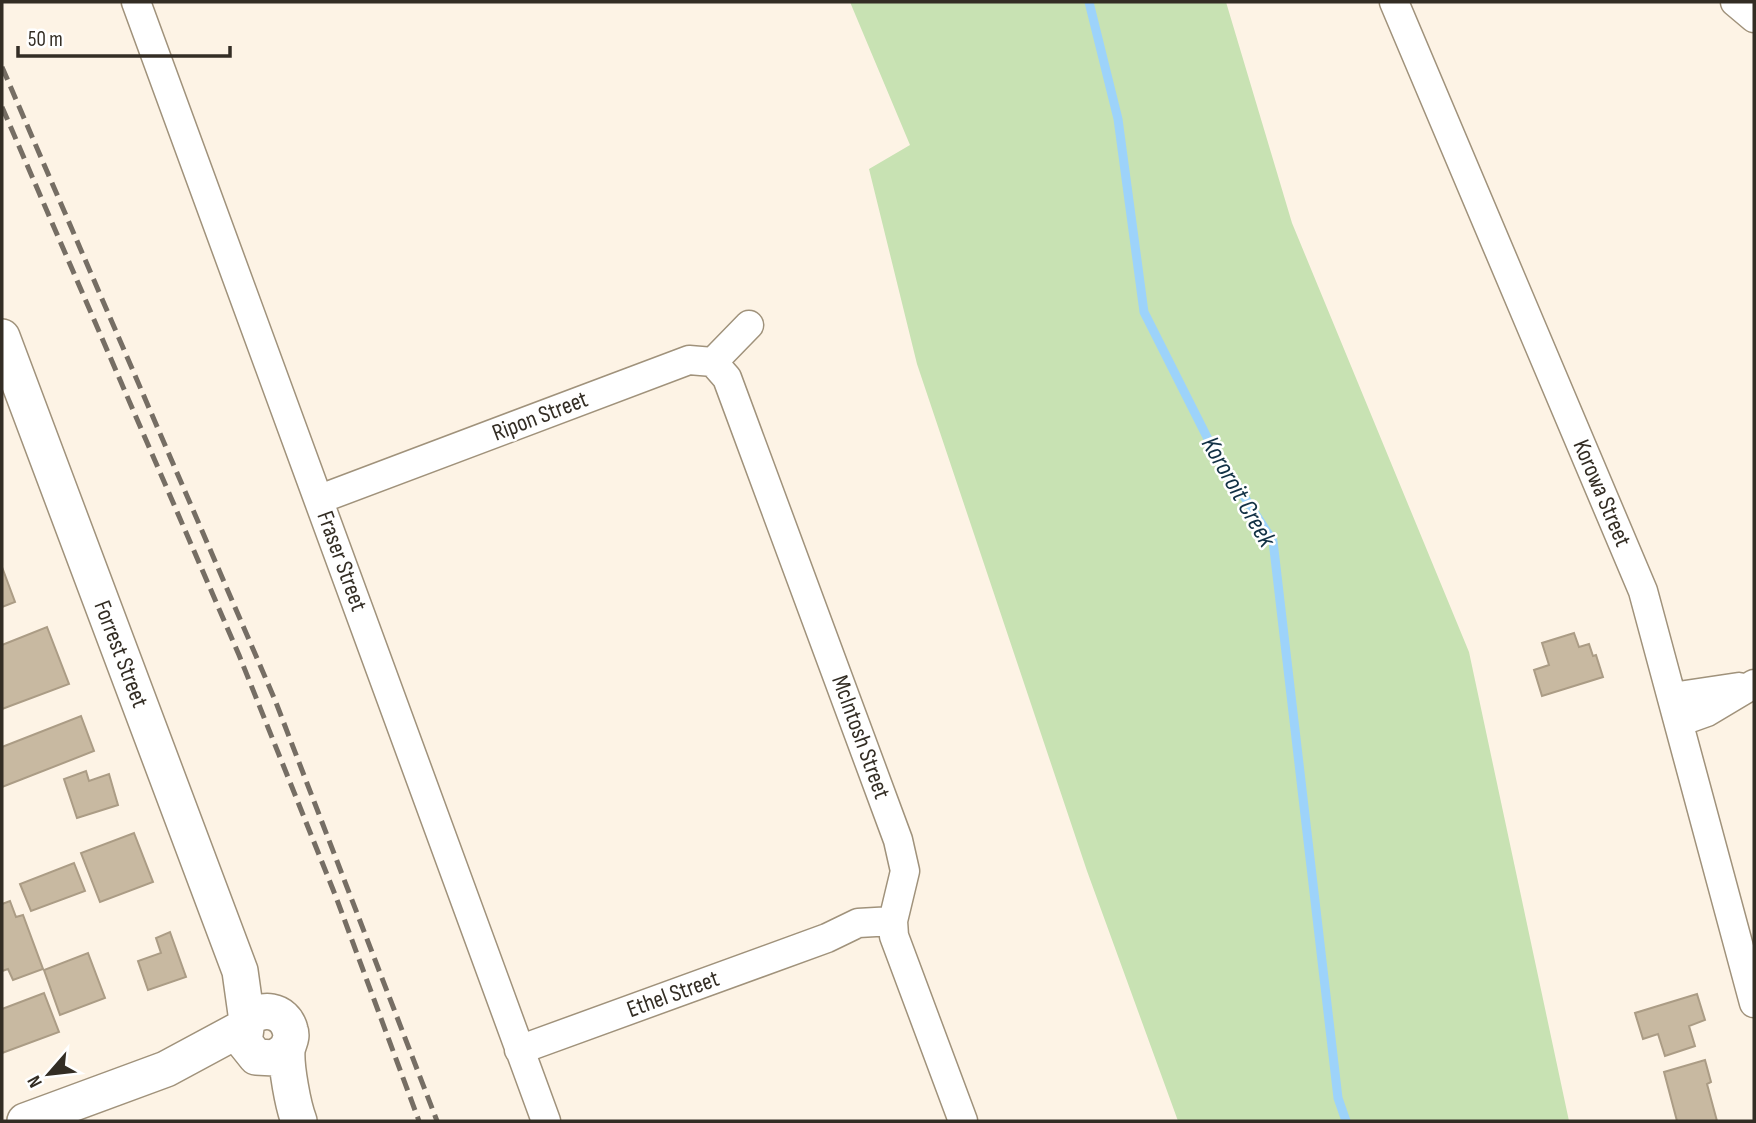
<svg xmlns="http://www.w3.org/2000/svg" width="1756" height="1123" viewBox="0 0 1756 1123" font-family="'Sofia Sans Condensed',sans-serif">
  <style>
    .green { fill: #c8e2b3 }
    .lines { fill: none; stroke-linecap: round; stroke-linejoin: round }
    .stream { stroke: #9dd3fa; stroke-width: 9 }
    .building { fill: #c8b9a1; stroke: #ab9c85; stroke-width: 2 }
    .minor-casing { stroke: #a0927b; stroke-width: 31 }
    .tertiary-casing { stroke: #a0927b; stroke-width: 38 }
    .minor { stroke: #fff; stroke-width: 28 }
    .tertiary { stroke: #fff; stroke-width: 35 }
    .rail { stroke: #766e64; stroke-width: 5; stroke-dasharray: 14 7; stroke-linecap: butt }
    .labels { text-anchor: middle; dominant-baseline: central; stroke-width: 5; stroke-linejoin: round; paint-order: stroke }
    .street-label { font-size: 24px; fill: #332d24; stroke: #fff }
    .water-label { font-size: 26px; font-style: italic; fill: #123145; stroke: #fff }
  </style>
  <rect width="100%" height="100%" fill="#fdf3e5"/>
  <!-- green -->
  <path class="green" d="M850,2H1226L1292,223L1469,652L1569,1121H1178L1087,871L917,364L869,169L910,145Z"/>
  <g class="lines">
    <!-- stream -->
    <path class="stream" d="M1089,2L1118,119L1144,312L1212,447L1273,541L1338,1098L1346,1121"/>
  </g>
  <!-- building -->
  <path class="building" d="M2,567L15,602L2,607Z
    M47,627L69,684L2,709V645Z
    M1574,633L1579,647L1589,644L1593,656L1596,655L1603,677L1542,696L1534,670L1549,665L1542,643Z
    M81,716L94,751L2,787V747Z
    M86,771L89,781L109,774L118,805L77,818L64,779Z
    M134,833L153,882L100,902L81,853Z
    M74,863L85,891L31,911L20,884Z
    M10,901L16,917L23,915L43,969L13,980L8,969L2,971V904Z
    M170,932L186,977L148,990L138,961L161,953L156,938Z
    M88,953L105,998L60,1015L44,970Z
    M44,993L59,1032L2,1053V1009Z
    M1697,994L1705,1020L1689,1026L1695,1046L1665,1056L1658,1034L1643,1039L1635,1013Z
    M1705,1060L1711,1082L1707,1084L1717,1121H1677L1664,1072Z"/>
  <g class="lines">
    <!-- minor casing -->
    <g class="minor-casing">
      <path id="minor" d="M136,2L546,1121
        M1394,2L1643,591L1754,1003
        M1735,2L1754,18
        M713,362L727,378L898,840L905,871L893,921L894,936L963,1121
        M320,499L689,360L713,362L749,325
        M1672,697L1739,687
        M1679,722L1707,712L1754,684
        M519,1050L827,938L858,923L893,921"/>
    </g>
    <!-- tertiary casing -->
    <g class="tertiary-casing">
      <path id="tertiary" d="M2,337L240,971L247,1021
        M287,1049L275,1058L256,1057L244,1042L247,1021C260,1006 285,1009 290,1030C293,1038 288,1043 287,1051C286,1067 293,1106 299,1121
        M25,1121L166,1069L244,1027"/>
    </g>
    <!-- minor -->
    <use href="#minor" class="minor"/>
    <!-- tertiary -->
    <use href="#tertiary" class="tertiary"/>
    <!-- rail -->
    <path class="rail" d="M2,67L275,700L437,1121
      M2,107L239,655L336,897L419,1121"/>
  </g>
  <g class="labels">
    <!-- street labels -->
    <g class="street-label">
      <text transform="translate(540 416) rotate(-21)">Ripon Street</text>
      <text transform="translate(1602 493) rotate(67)">Korowa Street</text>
      <text transform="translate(342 561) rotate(70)">Fraser Street</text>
      <text transform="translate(121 654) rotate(69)">Forrest Street</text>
      <text transform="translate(861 737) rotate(70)">McIntosh Street</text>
      <text transform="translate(673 994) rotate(-20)">Ethel Street</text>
    </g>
    <!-- water labels -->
    <g class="water-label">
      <text transform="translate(1238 492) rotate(60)">Kororoit Creek</text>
    </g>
  </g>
  <!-- border -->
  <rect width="1756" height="1123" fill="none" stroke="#332d24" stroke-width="7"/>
  <!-- north arrow -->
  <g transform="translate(49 1074) rotate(242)" stroke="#ffffff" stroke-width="5" paint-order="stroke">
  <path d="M0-5L12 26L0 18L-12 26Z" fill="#332d24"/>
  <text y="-10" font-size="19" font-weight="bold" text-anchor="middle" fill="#332d24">N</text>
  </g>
  <!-- scale -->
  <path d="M18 46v10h212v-10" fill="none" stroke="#332d24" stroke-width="3.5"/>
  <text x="28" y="46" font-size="21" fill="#332d24" stroke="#ffffff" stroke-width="5" paint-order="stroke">50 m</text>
</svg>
